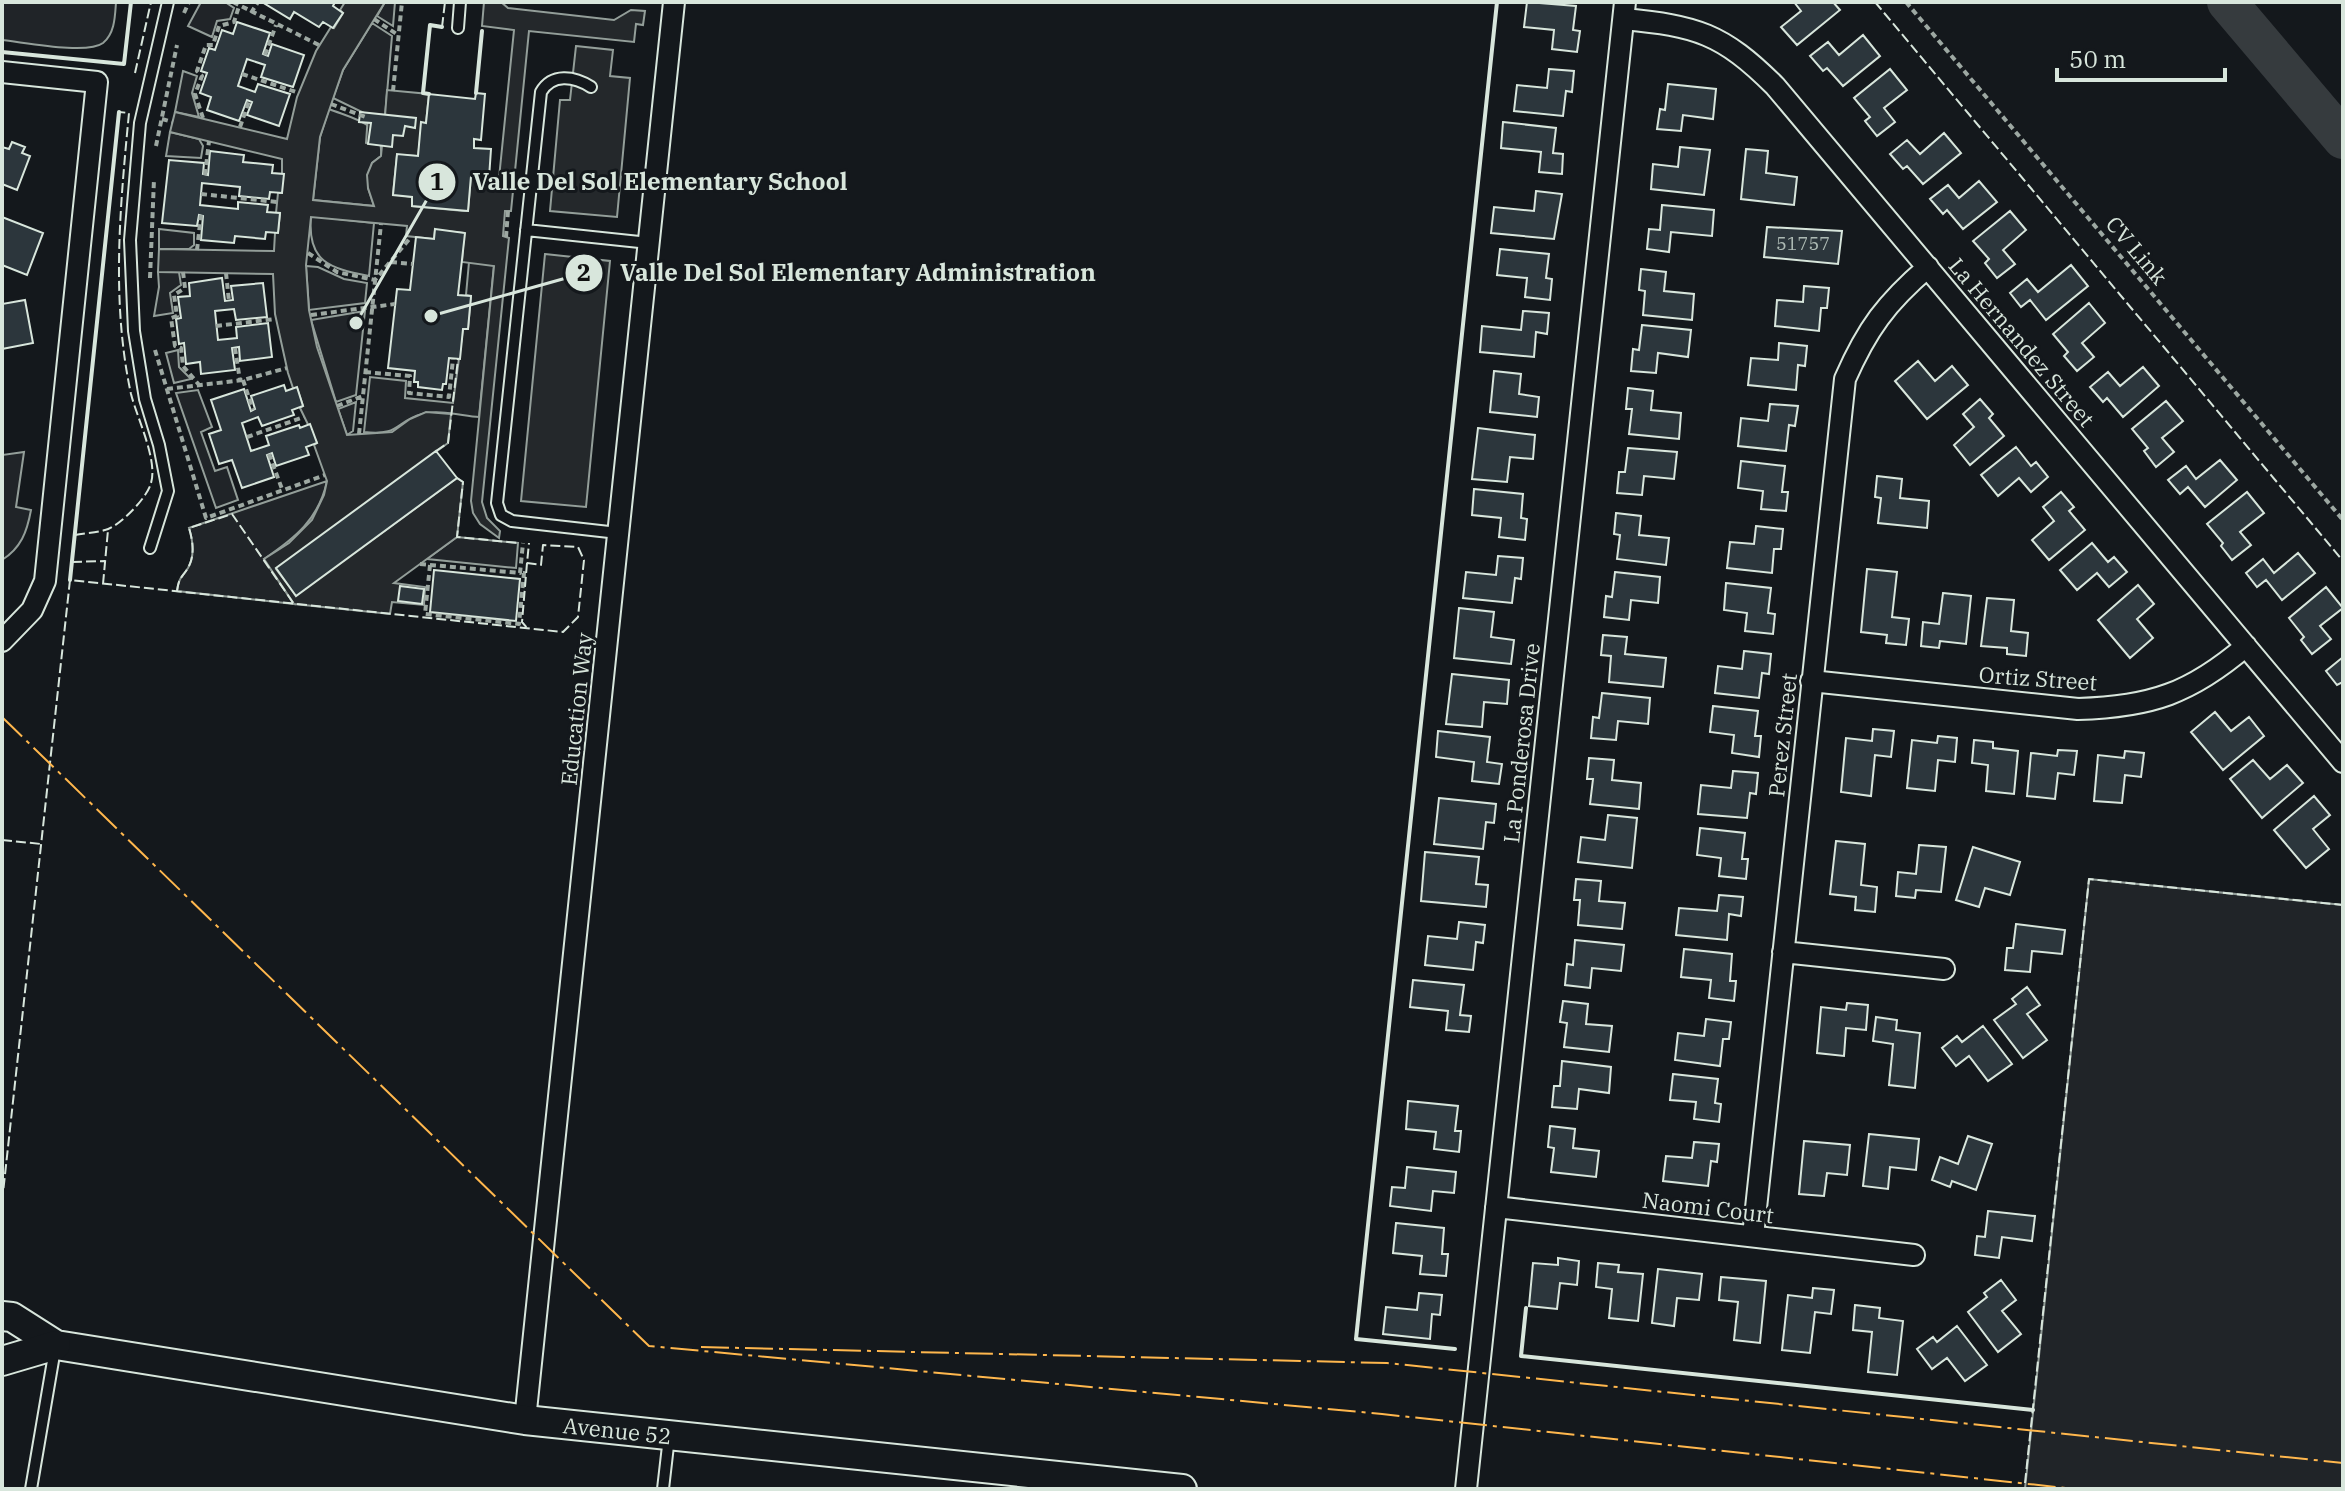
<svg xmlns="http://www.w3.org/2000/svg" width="2345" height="1491" viewBox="0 0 2345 1491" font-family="'IBM Plex Serif',serif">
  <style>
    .green { fill: #202428; stroke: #939e99; stroke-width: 2 }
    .parking { fill: #24282b; stroke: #939e99; stroke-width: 2 }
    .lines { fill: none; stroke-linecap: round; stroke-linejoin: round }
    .river { stroke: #363b3e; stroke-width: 40 }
    .building { fill: #2c363c; stroke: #d8e6dc; stroke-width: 2 }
    .service-casing { stroke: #d8e6dc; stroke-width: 14 }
    .minor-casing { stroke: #d8e6dc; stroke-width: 24 }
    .secondary-casing { stroke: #d8e6dc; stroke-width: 32 }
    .path { stroke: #9da8a2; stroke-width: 4; stroke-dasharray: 6 4; stroke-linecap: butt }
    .service { stroke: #14181c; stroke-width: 10 }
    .minor { stroke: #14181c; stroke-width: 20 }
    .secondary { stroke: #14181c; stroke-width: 28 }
    .fence { stroke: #d8e6dc; stroke-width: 2; stroke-dasharray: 10 4; stroke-linecap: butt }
    .wall { stroke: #d8e6dc; stroke-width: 4 }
    .power { stroke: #ffb74d; stroke-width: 2; stroke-dasharray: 28 6 4 6; stroke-linecap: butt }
    .labels { text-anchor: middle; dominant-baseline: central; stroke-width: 6; stroke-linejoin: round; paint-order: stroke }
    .number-label { font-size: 18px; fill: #adbab4 }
    .street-label { font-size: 22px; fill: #d8e6dc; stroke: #14181c }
    .leader { fill: none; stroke: #d8e6dc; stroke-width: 3 }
    .callout-dot { fill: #d8e6dc; stroke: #14181c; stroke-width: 3 }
    .mark-label { font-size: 24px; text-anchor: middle; font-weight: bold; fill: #111 }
    .callout-label { font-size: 24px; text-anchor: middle; font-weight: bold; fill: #d8e6dc; stroke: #14181c; stroke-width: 6; stroke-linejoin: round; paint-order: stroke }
  </style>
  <rect width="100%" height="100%" fill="#14181c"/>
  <!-- green -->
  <path class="green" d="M2,2H116C115,16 115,33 103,43C87,55 23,42 2,40Z
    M201,2H225L234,8L230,19L217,21L212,37L188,26Z
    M385,2H395L393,26L377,16Z
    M372,23L392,36L385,116L368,115L333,98L343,70Z
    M183,71L197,76L192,93L199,117L175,112Z
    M329,109C354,119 384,123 381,156L372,163L368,188L374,206L313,200L320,137Z
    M170,132L199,139L203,146L201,158L166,156Z
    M311,216L374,223L369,276C329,268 307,262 311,216Z
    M159,229L194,233V245L189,249H159Z
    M469,262L494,265L479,417C463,416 438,409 422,414C394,422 401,436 364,432L370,377L406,381L405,398L453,403L463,329H468L471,296L466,295Z
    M306,266L318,267L344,279L367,283L365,303L309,310Z
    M158,272H179L181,285L170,293L173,313L154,316L159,287Z
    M365,311L356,395L336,402L311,320Z
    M178,350L179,367L191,379L174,383L166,353Z
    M198,390L212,427L201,432L215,471L227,467L238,500L216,508L176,393Z
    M356,402L353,431L347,435L338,409Z
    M24,452L16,507L31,510C27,532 21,548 2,560V455Z
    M327,481C319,519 295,538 264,559L294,604L177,591C179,577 181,579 188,568C195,556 193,541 189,528Z
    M457,537L518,543L516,568L427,559Z
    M2089,879L2343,905V1489H2025Z"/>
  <!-- parking -->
  <path class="parking" d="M345,2H385L343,70L320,137L313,200L374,206L368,188L367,175L372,163L381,156L382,145L366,143L368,115L385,116L387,90L429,94L426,123H422L418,156L397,155L393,194L412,197V206L464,211H468L471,176L499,178L514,30L482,26L484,2H501L508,8L614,20L631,10L645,11L643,25L636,24L634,42L529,31L511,211H505L503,236L509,238L482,502L487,518L500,531L499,538L480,524L473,513L471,501L494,266L462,262L464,233L435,230L434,239L406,236L407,226L311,217L306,265L309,310L317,347L347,435L392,432L410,419L426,412L451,414L448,443L276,569L296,595L457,478L463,482L457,537L394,583L425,587L424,605L392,602L390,614L294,604L264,559L289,543L312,520L324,495L327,481L314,445L317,443L300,408L303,406L297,388H293L288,373L275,314L273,274L158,272L159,249L274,251L275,233L278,232L280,214L276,213L278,193H282V159L170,132L175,112L287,139L297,97L316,51L331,27L334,28L343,13L340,10Z
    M576,46L613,50L610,76L630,78L617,217L550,211L560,100H570Z
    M545,254L610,261L586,507L521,501Z"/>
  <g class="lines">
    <!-- river -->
    <path class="river" d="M2227,2L2343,139"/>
  </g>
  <!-- building -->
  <path class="building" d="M262,2H335L333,6L343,13L333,28L323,22L319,27L294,12L290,19Z
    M1527,2L1576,6L1573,30L1580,31L1577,52L1552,49L1554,30L1524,27Z
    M1794,2H1833L1840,10L1797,45L1781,27L1801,11Z
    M237,22L270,33L263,54L268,56L272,44L304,55L293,87L261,77L265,65L247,59L238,86L255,92L258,84L290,94L279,126L247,115L252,102L247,100L239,121L207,110L211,97L200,93L207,73L201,71L209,48L215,50L222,30L233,34Z
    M1863,35L1880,56L1843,86L1827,68L1823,71L1810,56L1828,42L1839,55Z
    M1549,69L1574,71L1572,92L1566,91L1563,116L1514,111L1517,85L1547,88Z
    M1890,69L1907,90L1884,108L1895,122L1877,136L1865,121L1870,117L1854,98Z
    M1668,84L1716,89L1713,119L1683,115L1681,131L1657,129L1660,109L1665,110Z
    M476,93L485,94L481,140L474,139V148L491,149L489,178L471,176L468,211L412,206V197L393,195L397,154L418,156L421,122L426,123L429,94L475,99Z
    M360,112L416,118L415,128L405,126L403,136L393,135L392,147L368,144L371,123L359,122Z
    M1503,122L1556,128L1553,153L1563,154L1562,174L1539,172L1541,152L1501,148Z
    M1944,133L1961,153L1923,184L1907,166L1903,169L1890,154L1907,140L1920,154Z
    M12,142L25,147L22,153L30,156L17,190L2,184V147L9,149Z
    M1680,147L1710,150L1704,195L1651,189L1653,164L1678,167Z
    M1746,149L1768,151L1766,173L1797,177L1794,205L1741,199Z
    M210,151L244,155L243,162L273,165L272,173L284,174L282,193L270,192L269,199L239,196L240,187L202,183L200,205L238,209V202L268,205L267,212L280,213L278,233L266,232L265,239L235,236L234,243L201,240L203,216L199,215L197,226L162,223L169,160L204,163L203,174L208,175Z
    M1979,181L1997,202L1963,229L1947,210L1943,214L1930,199L1948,185L1959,198Z
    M1536,191L1562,194L1554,239L1491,233L1494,207L1534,211Z
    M1662,205L1714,210L1712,236L1671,232L1669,252L1647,249L1649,229L1660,230Z
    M2010,211L2026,230L2003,250L2015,264L1997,278L1985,263L1989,259L1973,241Z
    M2,217L43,233L27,275L2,265Z
    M1767,227L1842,231L1838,264L1764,257Z
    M435,229L465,233L458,295L471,296L468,329H463L460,359L449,358L446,384H443L442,390L418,387V382H414L415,371L388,368L397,289L410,290L416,237L434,239Z
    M1500,249L1549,254L1546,278L1552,279L1550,300L1525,297L1527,278L1497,275Z
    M2071,265L2088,286L2046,320L2030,300L2021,307L2010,293L2027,279L2038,292Z
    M1641,269L1666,272L1664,291L1694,294L1692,320L1643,315L1645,291L1639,290Z
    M222,278L225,301L233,300L231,286L263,283L267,317L236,320L234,309L215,311L218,340L237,338L236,327L268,323L272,357L240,361L239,347L232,348L235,370L201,374L200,362L186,364L184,343L179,344L176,319L181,318L178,297L190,296L189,283Z
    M1804,286L1829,288L1827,308H1821L1819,331L1775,326L1777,300L1803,302Z
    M25,300L33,343L2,349V304Z
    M2089,303L2105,323L2082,343L2094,357L2077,371L2064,356L2068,352L2053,334Z
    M1523,311L1549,313L1547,334L1536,332L1534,357L1480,352L1482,326L1521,330Z
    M1642,325L1691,330L1688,357L1658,353L1656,373L1631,371L1633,349L1639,350Z
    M1779,343L1807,346L1805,366L1798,365L1796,390L1748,385L1751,358L1778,360Z
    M1918,361L1935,381L1952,366L1968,385L1927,419L1895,381Z
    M2143,367L2159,386L2123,417L2107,398L2103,402L2090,387L2108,372L2120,386Z
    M1494,371L1521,374L1519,394L1539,397L1537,417L1490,412Z
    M284,385L286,391L297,387L303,406L292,410L294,415L262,426L258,417L242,423L251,451L269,445L266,436L299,425L300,428L310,424L317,443L306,447L309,455L276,466L272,453L267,455L274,477L242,488L232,460L219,464L209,434L221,430L211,400L244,389L251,411L255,409L251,396Z
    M1628,388L1653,391L1651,410L1681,413L1679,439L1629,434L1632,409H1626Z
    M1980,399L1993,414L1989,418L2004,436L1970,465L1954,445L1974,427L1963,414Z
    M2166,401L2183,421L2162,438L2174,452L2156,467L2144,451L2148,448L2132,429Z
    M1770,404L1798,406L1795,426L1789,425L1786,451L1738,446L1741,418L1768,421Z
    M1478,428L1535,435L1533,459L1510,457L1507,482L1472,479Z
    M2016,447L2031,466L2036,462L2048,477L2031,492L2019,478L1998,496L1981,475Z
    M1628,448L1677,452L1674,479L1644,476L1642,495L1617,493L1619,472H1625Z
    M436,451L457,478L296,596L276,568Z
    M2220,460L2237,480L2205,507L2188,487L2180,494L2168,480L2186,466L2196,479Z
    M1741,461L1785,466L1782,492H1788L1786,511L1761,509L1763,491L1738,488Z
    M1877,476L1902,479L1900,498L1929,501L1927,528L1878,523L1881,498L1875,497Z
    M1474,489L1523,494L1521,518L1527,519L1525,540L1499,537L1501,518L1472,515Z
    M2061,492L2074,507L2069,511L2085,530L2049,560L2032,540L2054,521L2043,507Z
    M2247,492L2264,513L2240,532L2251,545L2232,560L2221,546L2223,543L2207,524Z
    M1616,513L1641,516L1639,535L1669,538L1666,565L1617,559L1620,535L1614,534Z
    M1756,526L1783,529L1781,549H1774L1772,573L1727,568L1730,542L1754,544Z
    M2092,543L2108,562L2114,557L2127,572L2109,587L2097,573L2077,590L2060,570Z
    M2298,553L2315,573L2282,600L2266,580L2257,587L2246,573L2263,559L2274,573Z
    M1498,556L1523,558L1521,579L1515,578L1512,603L1463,598L1466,572L1496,575Z
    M1867,569L1897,572L1892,617L1909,619L1906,645L1886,643L1887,635L1861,632Z
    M434,570L520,579L516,621L430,612Z
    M1615,572L1660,577L1658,603L1631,600L1629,620L1604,617L1606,596L1612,597Z
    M1726,583L1771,588L1768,613L1775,614L1773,634L1745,631L1747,613L1724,610Z
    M2138,585L2154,604L2137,619L2153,638L2130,658L2098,620Z
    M400,586L424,589L422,604L398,601Z
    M2326,587L2343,608L2320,626L2331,639L2312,654L2301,640L2304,637L2289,618Z
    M1943,593L1971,596L1966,644L1940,641L1939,648L1921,646L1923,622L1939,624Z
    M1987,598L2014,600L2011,631L2028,633L2026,656L2007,654V648L1981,646Z
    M1459,608L1494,612L1491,637L1514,640L1511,664L1454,658Z
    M1603,635L1627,637L1625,654L1666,658L1663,687L1609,682L1611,656L1601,655Z
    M1744,651L1771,654L1769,674L1762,673L1759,698L1715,693L1718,666L1742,669Z
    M2343,657V682L2337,685L2326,671Z
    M1452,674L1509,680L1507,704L1484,702L1482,727L1446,724Z
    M1602,693L1650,698L1648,724L1618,721L1616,740L1591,738L1593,717L1599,718Z
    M1713,706L1758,711L1755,736H1761L1759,757L1732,753L1734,735L1710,732Z
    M2215,712L2231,731L2249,717L2264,736L2223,770L2191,732Z
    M1873,729L1894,731L1891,757L1875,755L1871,796L1841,792L1846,738L1872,741Z
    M1438,731L1490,737L1487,762L1502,764L1499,784L1472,781L1474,762L1436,757Z
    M1938,736L1957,738L1955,762L1938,760L1935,791L1907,788L1912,740L1937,743Z
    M1974,740L1993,742V748L2018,751L2014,794L1986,791L1988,765L1972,763Z
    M2058,750L2077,751L2074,775L2058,773L2055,799L2027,796L2031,753L2057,756Z
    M2125,751L2144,753L2141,777L2125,775L2122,803L2094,801L2098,755L2124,758Z
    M1589,758L1614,760L1612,780L1641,783L1639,809L1590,804L1593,779H1587Z
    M2253,760L2270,779L2287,765L2303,783L2262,818L2230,779Z
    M1733,771L1758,773L1756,794L1750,793L1747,818L1698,814L1701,785L1731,788Z
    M2314,796L2330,815L2313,829L2329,849L2306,868L2274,830Z
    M1439,798L1496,804L1494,823L1486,822L1483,849L1434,844Z
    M1608,815L1637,818L1632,868L1578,862L1581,837L1605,840Z
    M1700,828L1745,833L1742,859H1748L1746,879L1719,876L1721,858L1697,855Z
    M1836,841L1865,844L1861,885L1877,887L1875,912L1855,910L1856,897L1830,894Z
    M1919,845L1946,847L1941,892L1916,890L1915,898L1896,896L1898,872L1916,874Z
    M1973,847L2020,862L2010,895L1985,888L1979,907L1956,900Z
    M1425,852L1479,857L1476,884L1488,885L1486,907L1421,901Z
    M1576,879L1601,881L1599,901L1625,903L1622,929L1578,925L1580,900H1574Z
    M1719,895L1743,897L1741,916L1729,914L1727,940L1676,935L1679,908L1717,911Z
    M1459,922L1485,925L1483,943L1476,942L1473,970L1425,965L1428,936L1457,939Z
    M2016,924L2065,930L2062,954L2032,951L2030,972L2005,970L2007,948H2013Z
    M1575,940L1624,945L1621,971L1592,968L1590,988L1565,985L1567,964L1573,965Z
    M1684,949L1732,954L1730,981H1736L1734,1001L1709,998L1711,980L1681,977Z
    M1413,980L1464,985L1460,1015L1471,1016L1469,1032L1446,1030L1448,1011L1410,1007Z
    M2027,987L2040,1005L2027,1014L2047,1040L2023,1058L1994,1020L2016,1004L2012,999Z
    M1563,1001L1588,1004L1586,1024L1612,1026L1609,1052L1564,1047L1567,1023L1560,1022Z
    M1847,1003L1868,1005L1866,1030L1846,1028L1844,1056L1817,1053L1821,1007L1846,1010Z
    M1876,1017L1897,1020L1896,1030L1920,1033L1915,1088L1889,1085L1893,1044L1873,1041Z
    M1706,1019L1731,1022L1729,1039H1723L1720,1066L1675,1060L1678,1033L1704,1036Z
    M1983,1026L2012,1064L1988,1081L1969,1056L1956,1066L1942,1048L1957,1036L1962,1042Z
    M1562,1061L1611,1067L1609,1093L1579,1089L1577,1109L1552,1107L1554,1086H1560Z
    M1673,1074L1718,1079L1715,1103L1721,1104L1719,1122L1694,1119L1696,1102L1670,1100Z
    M1408,1101L1458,1106L1455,1131H1461L1459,1152L1434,1149L1436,1132L1406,1129Z
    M1550,1126L1575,1129L1573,1148L1599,1151L1596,1177L1551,1172L1554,1148L1548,1147Z
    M1869,1134L1919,1139L1916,1170L1890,1167L1888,1189L1863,1186Z
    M1968,1136L1992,1144L1976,1190L1952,1181L1950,1187L1932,1180L1940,1157L1958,1164Z
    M1804,1141L1850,1145L1847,1175L1827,1173L1824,1196L1799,1194Z
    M1694,1142L1719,1144L1717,1162L1711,1161L1708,1186L1663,1181L1666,1156L1692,1158Z
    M1407,1167L1456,1172L1454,1193L1433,1191L1431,1211L1390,1206L1392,1187L1405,1188Z
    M1988,1211L2035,1216L2032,1241L2002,1237L1999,1258L1975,1255L1977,1236L1985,1237Z
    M1396,1223L1444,1228L1442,1254H1448L1446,1276L1420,1274L1422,1256L1393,1253Z
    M1558,1258L1579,1261L1577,1285L1560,1283L1557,1309L1529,1306L1533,1263L1558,1265Z
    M1598,1263L1619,1265L1618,1272L1643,1274L1638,1321L1609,1318L1612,1289L1596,1287Z
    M1658,1269L1702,1274L1699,1300L1677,1298L1674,1326L1652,1323Z
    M1721,1277L1766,1281L1760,1343L1734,1340L1738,1302L1719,1300Z
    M2001,1280L2016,1300L2002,1311L2021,1334L1998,1352L1968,1312L1987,1297L1984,1293Z
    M1813,1288L1834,1290L1831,1314L1815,1312L1810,1353L1782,1350L1788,1295L1812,1298Z
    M1419,1293L1442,1295L1440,1315L1432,1314L1430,1339L1383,1334L1386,1307L1417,1310Z
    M1855,1305L1880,1308L1879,1318L1903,1321L1897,1375L1868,1372L1872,1332L1853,1330Z
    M1957,1326L1987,1365L1965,1381L1947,1358L1932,1369L1917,1349L1933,1337L1937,1342Z"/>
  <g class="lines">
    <!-- service casing -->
    <g class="service-casing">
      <path id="service" d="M458,28L460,2
        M591,87C574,76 552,73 541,92L497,503L501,515L512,521L618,533
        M526,230L649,243
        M150,548L168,491L159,445L145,399L134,331L130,240L140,123L168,2
        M31,1489L55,1349
        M663,1489L669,1437"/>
    </g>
    <!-- minor casing -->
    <g class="minor-casing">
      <path id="minor" d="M1624,19C1696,26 1722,33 1775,86L2343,762
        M2,72L97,82L45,581L32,610L2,641
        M1811,681L2078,709C2151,707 2191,693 2246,646
        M1783,952L1944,969
        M1496,1207L1914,1255
        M1753,1236L1845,379C1867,329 1886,303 1928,267
        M525,1420L674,2
        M1466,1489L1625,2"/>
    </g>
    <!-- secondary casing -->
    <g class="secondary-casing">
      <g id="secondary">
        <path id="s1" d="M2,1316L12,1317L56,1345L525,1420L1182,1489"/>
        <path d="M2,1361L56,1345"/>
      </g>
    </g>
    <!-- path -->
    <path class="path" d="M233,2L319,45
      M1906,2L2343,520
      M184,13L189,2
      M251,13L258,2
      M374,19L398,35
      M265,55L276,25
      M242,74L299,93
      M393,91L402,2
      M331,104L368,118
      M203,118L195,94L202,76L197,71L206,45H213L219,26L234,22L239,6
      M162,119L173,122
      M240,127L249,101
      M156,146L177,45
      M205,175L209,141
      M201,194L277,202
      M506,237L508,211
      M197,250L201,215
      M308,253L337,272L375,280L411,237
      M391,262L413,264
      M183,272L185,288L174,295L177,316L171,318L175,346L181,348L183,366L200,386
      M226,273L229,301
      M150,278L154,179
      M311,315L395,304
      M216,326L275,319
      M235,348L240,381
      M155,350L206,518L325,475
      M365,372L410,376L409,393L449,397L453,359
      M243,380L253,410
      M167,389L243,380L287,368
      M337,406L363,396
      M359,434L381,224
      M247,437L304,417
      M269,454L282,489
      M420,564L520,573L523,543
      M430,565L425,614L519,624L524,573H520"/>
    <!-- service -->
    <use href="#service" class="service"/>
    <!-- minor -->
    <use href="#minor" class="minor"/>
    <!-- secondary -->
    <use href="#secondary" class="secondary"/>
    <!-- fence -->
    <path class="fence" d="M1875,2L2343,561
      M442,27L445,2
      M135,73L151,2
      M436,451L448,443L458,359
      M457,478L463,482L457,537L518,543
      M75,535C85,533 96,533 105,530C119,527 148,497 151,483C158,460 137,418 131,394C111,301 120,207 129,113L119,112
      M72,562L105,561
      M527,563L522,622L527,628
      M103,584L108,530
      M177,591C179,577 181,579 188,568C195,556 193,541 189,528L232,514L294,604
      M2,840L41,844
      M2,1202L70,580L563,632L578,617L584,560L578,547L543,545L541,565L527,563L529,543
      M2025,1483L2089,879L2343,905"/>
    <!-- wall -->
    <path class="wall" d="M2,52L124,64L131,2
      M476,93L482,31
      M429,94L423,93L430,25L442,27
      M70,580L119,112
      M1526,1308L1521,1356L2033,1410
      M1455,1349L1356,1339L1497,2"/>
    <!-- power -->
    <path class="power" d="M2,717L649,1346L1382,1414L2075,1489
      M701,1347L1387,1363L2343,1463"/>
  </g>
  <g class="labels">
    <!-- number labels -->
    <g class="number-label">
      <text x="1803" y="243">51757</text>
    </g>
    <!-- street labels -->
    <g class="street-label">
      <text transform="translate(2137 250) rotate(50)">CV Link</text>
      <text transform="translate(2022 342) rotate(50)">La Hernandez Street</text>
      <text transform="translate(2038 678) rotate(4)">Ortiz Street</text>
      <text transform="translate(576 709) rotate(-84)">Education Way</text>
      <text transform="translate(1782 735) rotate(-84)">Perez Street</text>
      <text transform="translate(1521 743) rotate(-84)">La Ponderosa Drive</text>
      <text transform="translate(1708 1207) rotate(7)">Naomi Court</text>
      <text stroke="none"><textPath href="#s1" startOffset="630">Avenue 52</textPath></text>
    </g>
  </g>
  <!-- callouts -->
  <path class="leader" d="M356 323L437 182M431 316L584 273"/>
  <g class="callout-dot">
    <circle cx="356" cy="323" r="8"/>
    <circle cx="431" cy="316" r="8"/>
    <circle cx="437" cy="182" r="20"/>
    <circle cx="584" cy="273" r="20"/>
  </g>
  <g class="mark-label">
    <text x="437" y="190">1</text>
    <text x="584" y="281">2</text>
  </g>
  <g class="callout-label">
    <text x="660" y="190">Valle Del Sol Elementary School</text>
    <text x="858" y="281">Valle Del Sol Elementary Administration</text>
  </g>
  <!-- border -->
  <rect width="2345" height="1491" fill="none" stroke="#d8e6dc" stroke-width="8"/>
  <!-- scale -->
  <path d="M2057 68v12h168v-12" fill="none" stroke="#d8e6dc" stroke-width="4"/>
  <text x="2069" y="68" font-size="24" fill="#d8e6dc" stroke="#14181c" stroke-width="6" paint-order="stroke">50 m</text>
</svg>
